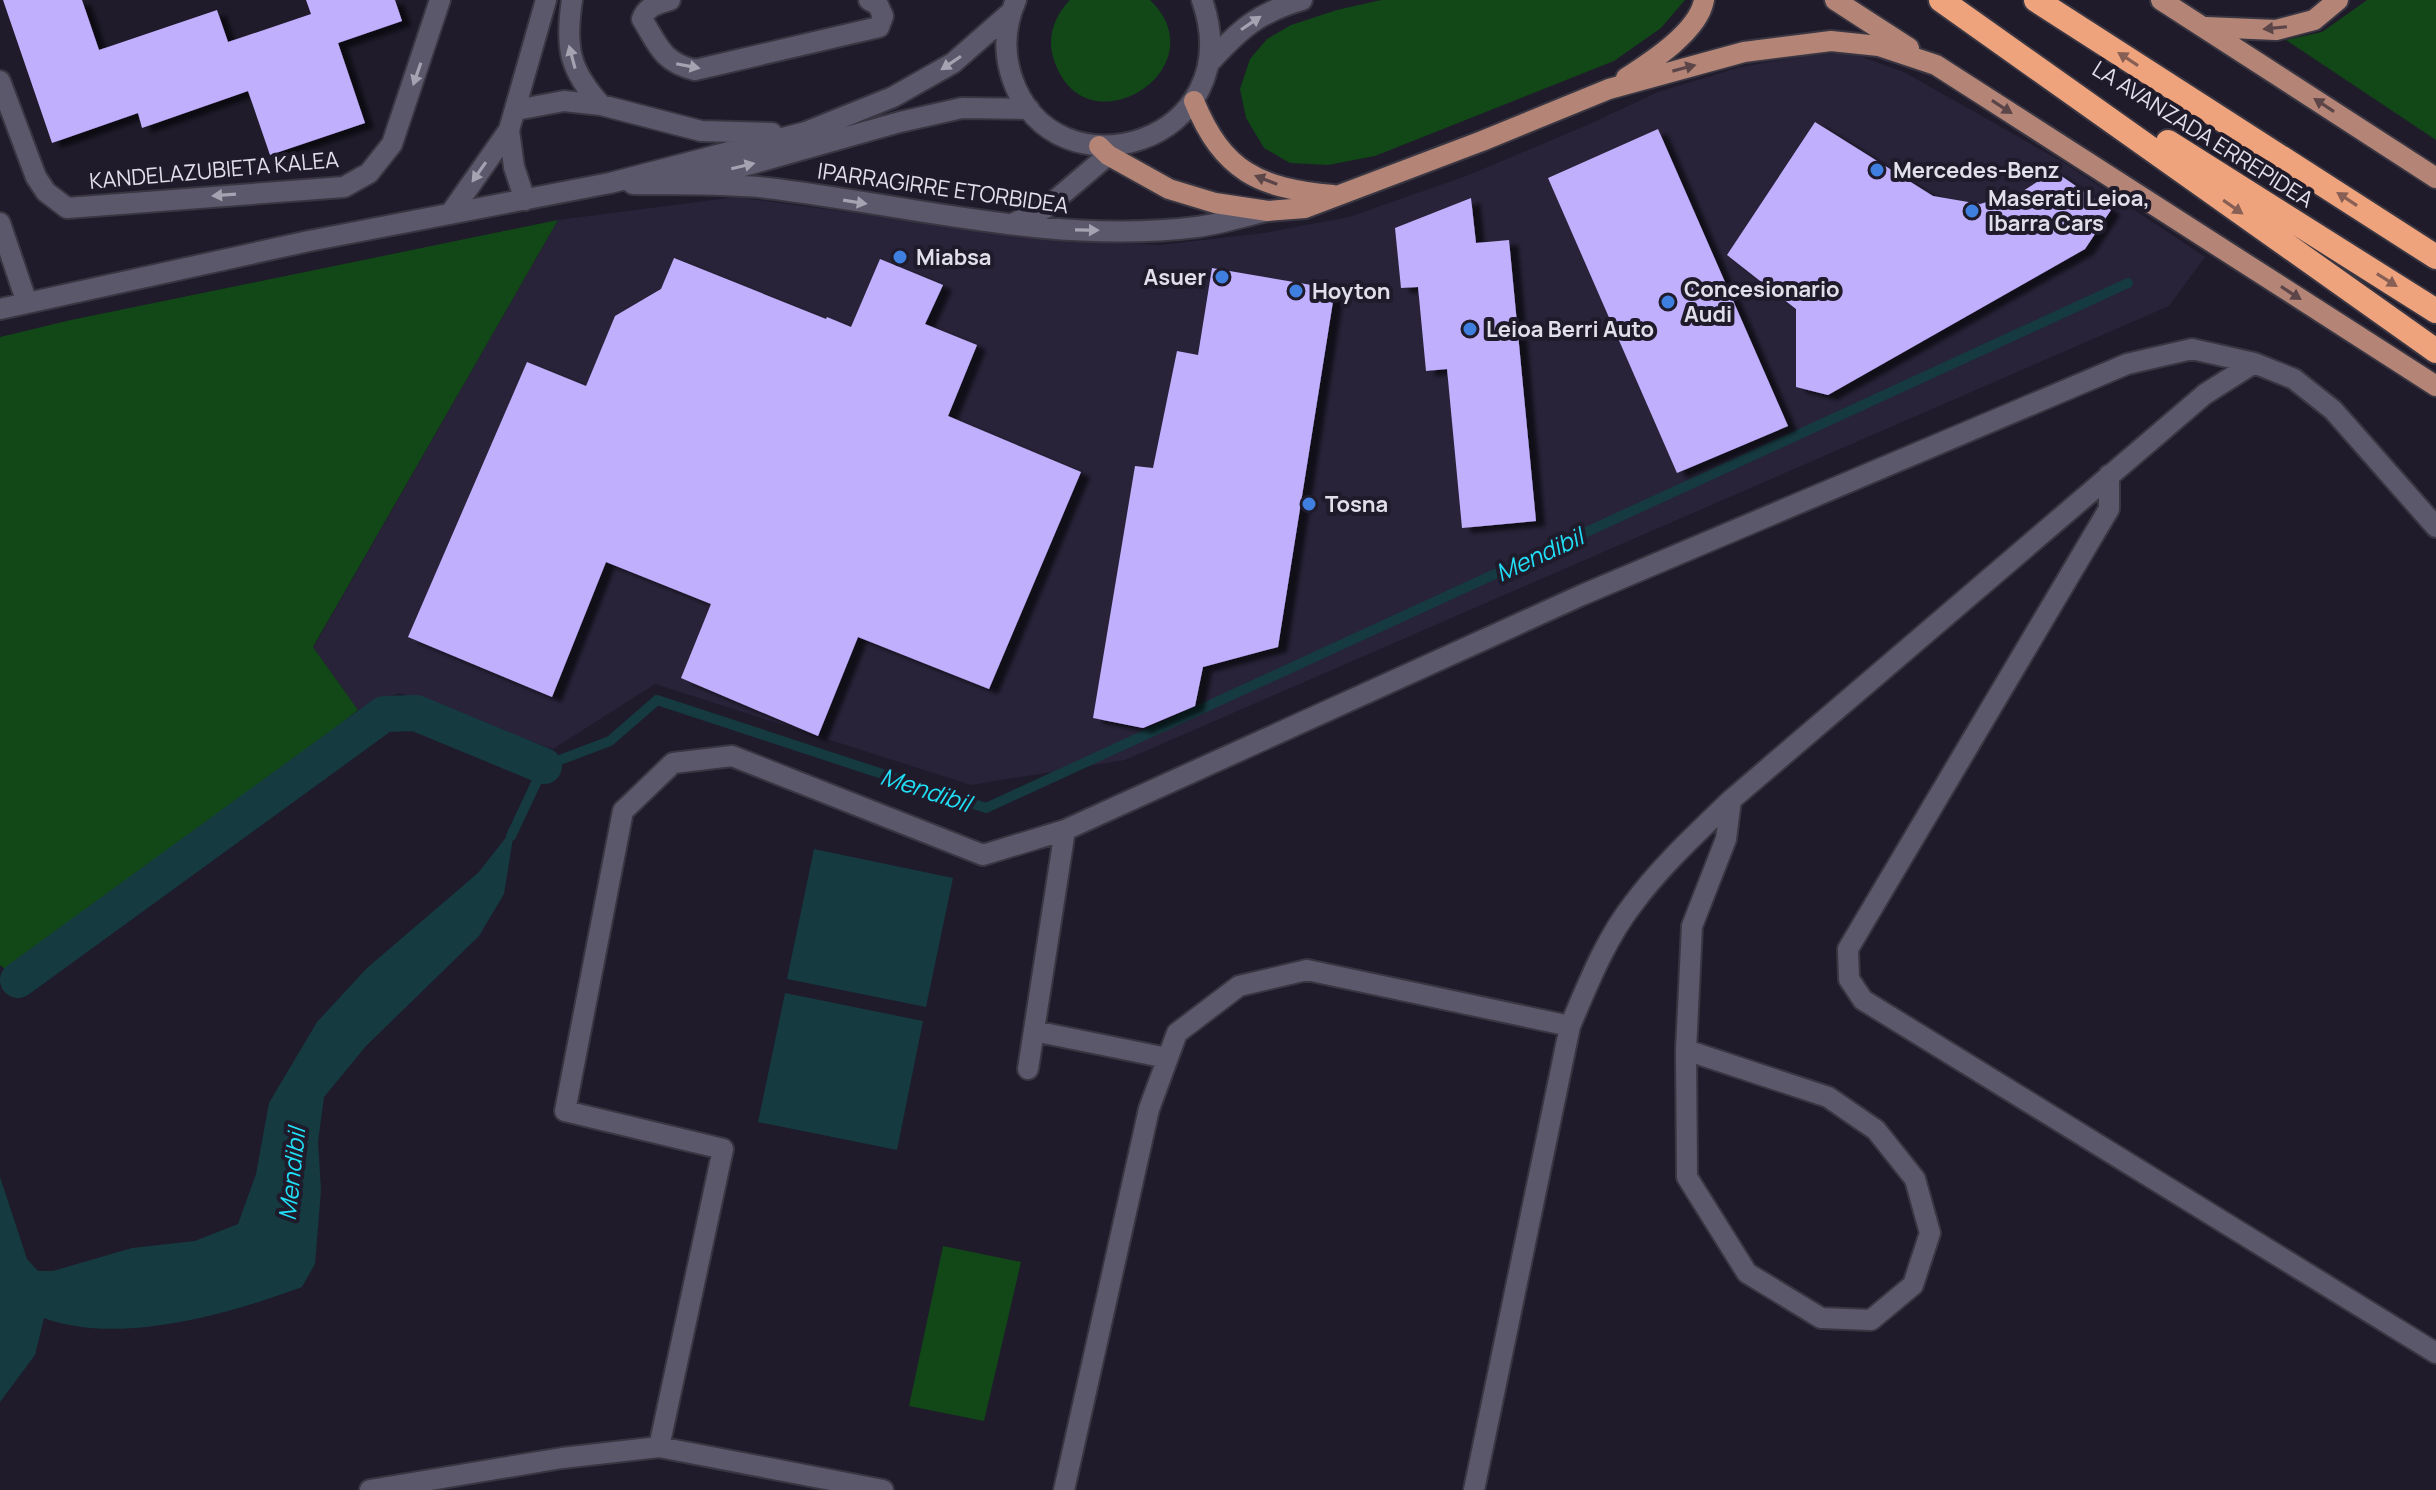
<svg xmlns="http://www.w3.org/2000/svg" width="2436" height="1490" viewBox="0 0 2436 1490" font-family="Manrope,sans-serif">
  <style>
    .built { fill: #282339 }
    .green { fill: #124717 }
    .water { fill: #153a40 }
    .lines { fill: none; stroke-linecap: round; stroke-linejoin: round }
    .stream { stroke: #153a40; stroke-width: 10 }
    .canal { stroke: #153a40; stroke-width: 36 }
    .building { fill: #c0affc; filter: url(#shadow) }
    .minor-casing { stroke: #393642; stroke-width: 24 }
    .major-casing { stroke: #393642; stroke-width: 24 }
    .highway-casing { stroke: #393642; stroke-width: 28 }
    .minor { stroke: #5c586b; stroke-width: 20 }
    .major { stroke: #b48576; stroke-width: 20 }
    .highway { stroke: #efa37d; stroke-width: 24 }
    .oneway { fill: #a5a2b1 }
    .oneway2 { fill: #5b4549 }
    .oneway3 { fill: #875f54 }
    .shop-dot { fill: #3f7fe0; stroke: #1f1b2b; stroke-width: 3 }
    .labels { text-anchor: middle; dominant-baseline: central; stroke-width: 8; stroke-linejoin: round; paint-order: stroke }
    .street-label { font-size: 22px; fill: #e1dfea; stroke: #1f1b2b }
    .poi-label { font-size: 22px; font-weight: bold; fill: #e1dfea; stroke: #1f1b2b; text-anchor: start }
    .water-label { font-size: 24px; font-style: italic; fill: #21dff6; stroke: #1f1b2b }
  </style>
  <defs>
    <filter id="shadow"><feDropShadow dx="9" dy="5" stdDeviation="2" flood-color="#0009"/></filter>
  </defs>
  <rect width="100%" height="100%" fill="#1f1b2b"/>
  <!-- built -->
  <path class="built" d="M1848,52L1904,72L2066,164L2205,257L2169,306L1125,760L971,785L655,684L553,749L399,693L358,710L313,648L558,220L736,197L1056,240L1160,245L1264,233L1349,217L1466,176L1585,126L1658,92L1740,67L1805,56Z"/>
  <!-- green -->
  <path class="green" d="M1070,0H1150C1222,69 1082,156 1053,57C1047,36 1055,15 1070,0Z
    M1381,0H1685L1661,28L1614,61L1375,156L1328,165L1290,163L1264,148L1246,118L1240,89L1250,59L1267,39L1291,25L1337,10Z
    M2367,0H2436V140L2286,40L2322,32Z
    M558,220L313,647L358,710L18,980L0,965V337L71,320Z
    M943,1246L1021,1262L984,1421L909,1406Z"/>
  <!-- water -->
  <path class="water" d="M515,826L504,894L479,936L366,1046L324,1097L318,1142L321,1190L315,1264L302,1287C229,1314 119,1346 44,1318L35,1355L0,1402V1177L27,1259L38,1271H53L132,1248L195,1241L238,1224L256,1174L269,1103L317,1022L367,968L478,873Z
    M814,849L953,878L926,1007L787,979Z
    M785,993L923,1021L897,1150L758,1122Z"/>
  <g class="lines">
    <!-- stream -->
    <path class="stream" d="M511,836L544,766L610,741L657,700L986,808L2128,283"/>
    <!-- canal -->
    <path class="canal" d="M18,980L384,714L416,713L544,766"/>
  </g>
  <!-- building -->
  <path class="building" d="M3,0H82L99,50L217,10L228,42L311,14L306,0H395L402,21L338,43L365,123L270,155L248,91L142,128L138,113L52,143Z
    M1815,122L1933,196L1980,204L2023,191L2054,171L2111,210L2085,249L1828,395L1796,387V309L1727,255Z
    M1658,129L1788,426L1677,473L1548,178Z
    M1471,198L1476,243L1509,240L1536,521L1462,528L1447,369L1426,371L1418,287L1401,288L1395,228Z
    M674,258L826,319L827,317L851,327L880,259L943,285L925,324L977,345L948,416L1081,472L989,689L858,637L818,736L681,678L711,604L606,562L552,697L408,637L527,362L586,386L615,316L661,289Z
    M1212,268L1335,289L1278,647L1203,667L1195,706L1143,728L1093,718L1135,466L1153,468L1177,351L1198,355Z"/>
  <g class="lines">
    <!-- minor casing -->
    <g class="minor-casing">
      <path id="minor" d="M572,0C565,47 569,70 601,105
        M670,0C657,4 647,6 642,19C658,45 662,62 695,70L879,27L883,16L878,5L869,0
        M1016,0C1005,25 1003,51 1012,78C1054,202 1252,143 1202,0
        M1210,62C1240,29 1258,13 1302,0
        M0,81L36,177L46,192L67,208L344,187L369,173L392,144L440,0
        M516,110L564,101L601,105L701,131L772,133
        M509,130L514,167L525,200
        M685,174L737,168L900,122L962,108L1029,109
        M633,184C677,185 723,183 767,188C910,205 1051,245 1197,227C1220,224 1244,216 1268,211
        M450,214L509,130L546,0
        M0,223L27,303
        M1012,224L1046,208L1120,145
        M0,309L309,241L610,183L806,132L893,97L953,63L1010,13
        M2109,475V509L1848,949L1849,979L1863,1000L2436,1353
        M1034,1031L1167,1058
        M1686,1050L1828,1097L1876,1130L1915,1179L1930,1233L1913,1285L1871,1320L1821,1318L1747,1273L1687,1177L1686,1050L1692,926L1726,839L1731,800
        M1028,1069L1065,830
        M659,1447L723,1149L565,1111L623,811L673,763L732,756L983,855L1065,830L1582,595L2127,364L2192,349L2254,363
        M370,1490L562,1458L659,1447L883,1490
        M1064,1490L1149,1109L1177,1033L1239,986L1307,970L1570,1026
        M1474,1490L1570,1026C1588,984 1605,940 1633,904C1661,866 1697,833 1731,800L2205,394L2254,363L2294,379L2333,410L2436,527"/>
    </g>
    <!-- major casing -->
    <g class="major-casing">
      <path id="major" d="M1835,0L1909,48
        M2161,0L2436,178
        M2206,27L2276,30L2314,20L2338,0
        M1626,78C1651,62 1699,31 1704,0
        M1194,101C1223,172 1259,188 1333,195
        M1099,146L1108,155L1169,189L1215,203L1268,211L1305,208L1482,141L1609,89L1744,52L1831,41L1879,46L1936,65L2436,386"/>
    </g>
    <!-- highway casing -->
    <g class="highway-casing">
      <path id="highway" d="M1941,0L2436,351
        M2036,0L2436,257
        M2168,142L2436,311"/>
    </g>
    <!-- minor -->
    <use href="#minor" class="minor"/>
    <!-- major -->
    <use href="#major" class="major"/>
    <!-- highway -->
    <use href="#highway" class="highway"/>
  </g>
  <!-- one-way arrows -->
  <defs><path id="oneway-solid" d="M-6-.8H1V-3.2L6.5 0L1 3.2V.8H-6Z" transform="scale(2)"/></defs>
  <g class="oneway">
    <use href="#oneway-solid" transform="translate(1251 23) rotate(-34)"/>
    <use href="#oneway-solid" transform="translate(572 57) rotate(-105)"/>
    <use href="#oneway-solid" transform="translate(951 63) rotate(146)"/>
    <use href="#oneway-solid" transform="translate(688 66) rotate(11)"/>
    <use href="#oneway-solid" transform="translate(417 74) rotate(109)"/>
    <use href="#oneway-solid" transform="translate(743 166) rotate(-13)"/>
    <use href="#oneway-solid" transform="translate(479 172) rotate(125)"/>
    <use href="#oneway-solid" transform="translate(224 195) rotate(176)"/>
    <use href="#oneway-solid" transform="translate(855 202) rotate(9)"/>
    <use href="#oneway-solid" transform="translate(1087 230) rotate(1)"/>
  </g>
  <g class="oneway2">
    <use href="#oneway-solid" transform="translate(2275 28) rotate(174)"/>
    <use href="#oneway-solid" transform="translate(1684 68) rotate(-15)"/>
    <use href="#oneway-solid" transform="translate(2324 105) rotate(-147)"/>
    <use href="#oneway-solid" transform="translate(2002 107) rotate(33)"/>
    <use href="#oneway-solid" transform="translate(1266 180) rotate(-159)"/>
    <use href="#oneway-solid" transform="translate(2291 293) rotate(33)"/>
  </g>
  <g class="oneway3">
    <use href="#oneway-solid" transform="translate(2128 59) rotate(-147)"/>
    <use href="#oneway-solid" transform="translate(2347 199) rotate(-147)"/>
    <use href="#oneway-solid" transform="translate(2233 207) rotate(35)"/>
    <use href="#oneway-solid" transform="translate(2387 280) rotate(32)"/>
  </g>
  <!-- markers -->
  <g class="shop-dot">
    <circle cx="1877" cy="170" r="8"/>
    <circle cx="1972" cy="211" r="8"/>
    <circle cx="900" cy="257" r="8"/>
    <circle cx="1222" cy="277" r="8"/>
    <circle cx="1296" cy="291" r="8"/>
    <circle cx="1668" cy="302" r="8"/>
    <circle cx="1470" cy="329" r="8"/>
    <circle cx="1309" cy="504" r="8"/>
  </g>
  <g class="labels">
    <!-- street labels -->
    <g class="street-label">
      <text transform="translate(2203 134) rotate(32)">LA AVANZADA ERREPIDEA</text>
      <text transform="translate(214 170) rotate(-5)">KANDELAZUBIETA KALEA</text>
      <text transform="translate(943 188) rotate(8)">IPARRAGIRRE ETORBIDEA</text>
    </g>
    <!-- poi labels -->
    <g class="poi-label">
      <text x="1893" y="170">Mercedes-Benz</text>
      <text x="1988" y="198">Maserati Leioa,<tspan x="1988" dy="25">Ibarra Cars</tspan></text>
      <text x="916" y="257">Miabsa</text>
      <text x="1206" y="277" text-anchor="end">Asuer</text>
      <text x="1684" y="289">Concesionario<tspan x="1684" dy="25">Audi</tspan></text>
      <text x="1312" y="291">Hoyton</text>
      <text x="1486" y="329">Leioa Berri Auto</text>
      <text x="1325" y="504">Tosna</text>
    </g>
    <!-- water labels -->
    <g class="water-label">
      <text transform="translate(1539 554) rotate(-25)">Mendibil</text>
      <text transform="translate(926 789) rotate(18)">Mendibil</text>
      <text transform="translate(291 1174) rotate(-84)">Mendibil</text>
    </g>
  </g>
</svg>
